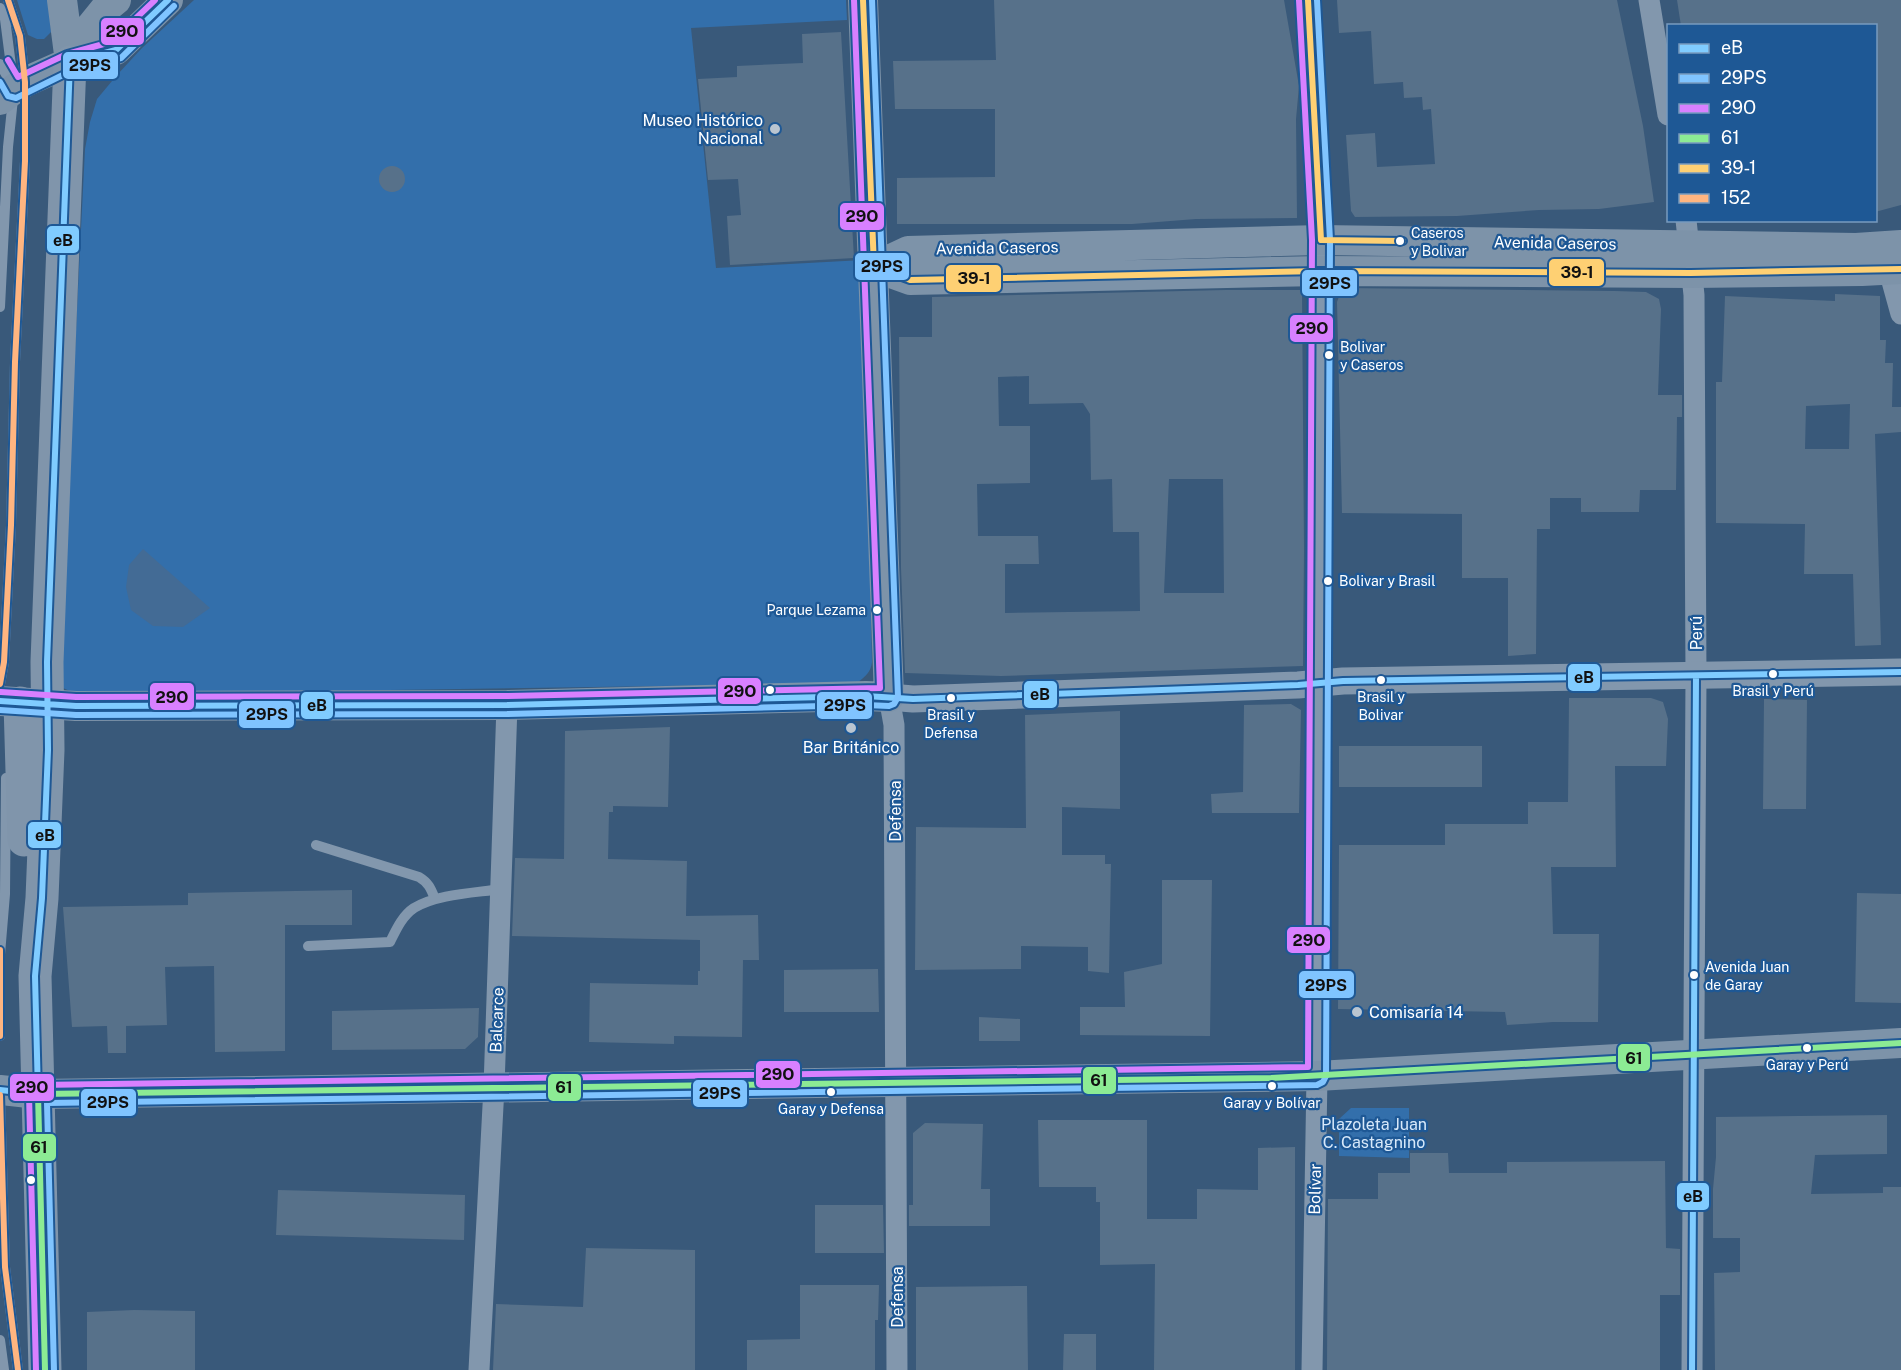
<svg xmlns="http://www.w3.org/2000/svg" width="1901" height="1370" viewBox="0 0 1901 1370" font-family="'Public Sans',sans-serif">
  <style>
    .green { fill: #336fab }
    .water { fill: #436b95 }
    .building { fill: #57718a; fill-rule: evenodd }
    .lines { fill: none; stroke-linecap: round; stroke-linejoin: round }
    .service { stroke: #8297ad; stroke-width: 10 }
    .minor { stroke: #8297ad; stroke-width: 21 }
    .tertiary { stroke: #8297ad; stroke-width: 27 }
    .secondary { stroke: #7d93a9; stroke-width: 30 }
    .primary { stroke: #8095ab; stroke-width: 33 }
    .bus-1-casing { stroke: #1e5895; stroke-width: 10 }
    .bus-2-casing { stroke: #1e5895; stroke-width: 10 }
    .bus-3-casing { stroke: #1e5895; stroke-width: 10 }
    .bus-4-casing { stroke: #1e5895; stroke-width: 10 }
    .bus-5-casing { stroke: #1e5895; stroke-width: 10 }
    .bus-6-casing { stroke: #1e5895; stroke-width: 10 }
    .bus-1 { stroke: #80ccff; stroke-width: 6 }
    .bus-2 { stroke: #80c4ff; stroke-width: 6 }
    .bus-3 { stroke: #d880ff; stroke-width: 6 }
    .bus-4 { stroke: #8ceb94; stroke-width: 6 }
    .bus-5 { stroke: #fed073; stroke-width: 6 }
    .bus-6 { stroke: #ffb580; stroke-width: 6 }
    .poi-dot { fill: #bac5d0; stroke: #1e5895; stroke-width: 2 }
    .bus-dot { fill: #fff; stroke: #1e5895; stroke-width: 2 }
    .labels { text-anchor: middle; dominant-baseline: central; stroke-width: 4.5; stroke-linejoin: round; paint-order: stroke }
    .bus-label { font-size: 14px; fill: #fff; stroke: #1e5895 }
    .poi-label { font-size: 16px; fill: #fff; stroke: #1e5895; text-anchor: end }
    .street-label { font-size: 16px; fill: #fff; stroke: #1e5895 }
    .park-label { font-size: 16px; fill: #d8e9fa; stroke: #1e5895 }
    .line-badge { stroke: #1e5895; stroke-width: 2 }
    .pale-badge-label { font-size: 16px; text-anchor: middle; font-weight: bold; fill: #111 }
  </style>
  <rect width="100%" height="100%" fill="#39597a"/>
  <!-- green -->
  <path class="green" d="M17,0H49L51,32L44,39H37L28,35Z
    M194,0H846L847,20L691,28L716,268L863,260L872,662C871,672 865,677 857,683L129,694L72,692L63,688L59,670L85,149L90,122L97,99L117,75L142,48Z
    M1351,1108H1409V1158L1339,1156V1119Z"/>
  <!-- water -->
  <path class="water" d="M143,549L210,608L183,627L153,626L131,610L126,587L129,565Z"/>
  <!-- building -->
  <path class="building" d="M994,0H1284L1299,86L1296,119L1297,218L1196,219L1132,224H897V178L995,177V109H895L893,61L996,60Z
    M1337,0H1617L1643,126L1654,202L1599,209L1539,210L1457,216L1355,217L1351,211L1346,135L1375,133L1377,167L1435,164L1431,109L1423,110L1422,97L1404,98L1403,82L1374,84L1371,31L1339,33Z
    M1677,0H1901V205L1875,212V26H1681Z
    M841,32L854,258L730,265L727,216L741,215L738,179L708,180L698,79L737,77V66L803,63L802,34Z
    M379 179a13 13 0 1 1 26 0a13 13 0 1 1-26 0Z
    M1345,288L1615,291L1646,292L1659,299L1661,309L1658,395H1682V417H1677L1676,490H1640L1639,512H1581V498H1550V529H1537L1536,654L1508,656V578H1462V514L1342,513L1337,302L1341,291Z
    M1225,290H1302L1304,549L1303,666L1001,676L905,673L901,568L899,337H932V297ZM1029,376V404L1083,403L1090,414L1091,480L1112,479L1113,532H1139L1140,611L1005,613V564H1039L1038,536H978L977,484L1030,483V426H999L998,377ZM1169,479H1223L1224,593H1164Z
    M1835,294L1880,296V340H1886L1885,363H1893L1892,407H1901V432L1875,434L1881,645L1855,646L1853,574H1804L1805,524L1716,523V382H1722L1725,296L1835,301ZM1850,404L1849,449H1805L1806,406Z
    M1569,698H1651L1663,702L1668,719L1666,766H1615L1616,867H1551L1553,934H1599L1598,1022H1553L1507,1025L1505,1012L1338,1009L1339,845H1445V824H1528V802H1568Z
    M1764,699L1807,700L1806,809H1763Z
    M1291,704L1301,710L1299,813H1212L1211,794L1243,792L1244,705Z
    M1120,711V809L1062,807V855H1105V864H1111L1109,973L1088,971V947L1021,946V969L915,970L916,827L1026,828L1025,715Z
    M670,727L668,807L613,806V812H609L608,859L687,861L686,916L758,915L759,960H743L742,1037L674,1036V1044L589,1042L590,983L698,985V971H700V940L512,936L515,858L564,859L565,731Z
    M1339,746H1482V787H1339Z
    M1162,880H1212L1210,1036L1080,1035V1007H1125L1124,972L1162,964Z
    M352,890V925H285V1051L215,1052L214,966L165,967L167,1025L126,1026V1053H108L107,1026L72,1027L63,907L188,905V893Z
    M1857,893L1901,894V1003L1855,1002Z
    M878,969L879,1012H784V970Z
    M479,1008L478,1037L465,1049L332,1050V1011Z
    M979,1017L1020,1019V1041H979Z
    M1887,1115V1154L1815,1155L1811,1194L1883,1193V1187H1901V1370H1715L1714,1273L1740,1272V1238H1713V1189L1716,1157V1117Z
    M1038,1120H1147V1219H1197V1189L1258,1190V1148L1295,1147V1370H1154L1155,1264L1100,1265V1202H1096V1187H1039Z
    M925,1123L983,1124L981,1189H990V1226H909V1205H913V1133Z
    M1410,1153H1448L1449,1173H1507V1162L1665,1161L1666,1248L1680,1249V1295H1660V1370H1327L1328,1199H1378V1173H1410Z
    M278,1190L465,1195L464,1240L276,1235Z
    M815,1205H883L884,1253H815Z
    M586,1248L695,1250V1370H493L496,1304L583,1307Z
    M800,1285H879L878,1320H875V1370H747V1340L800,1339Z
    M1027,1286L1028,1370H916V1287Z
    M134,1310L195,1311V1370H87V1312Z
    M1064,1334H1096V1370H1063Z"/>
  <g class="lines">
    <!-- service -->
    <path class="service" d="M0,8L5,19L14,89L8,147L0,307
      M0,64L11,83
      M0,684L4,662L11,525L15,362L25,161V82L20,36L8,0
      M316,845L419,877C429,883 431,889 435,899
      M308,946L390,942C396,930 402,916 414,908C437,894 474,893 501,889
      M0,1036V954L5,894L6,778
      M0,1095L5,1267L18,1370
      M0,1340L4,1370"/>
    <!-- minor -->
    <path class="minor" d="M1308,0L1321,240L1317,1076L1312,1370
      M1649,0L1668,115
      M1686,220L1694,295L1696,676L1692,1370
      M1885,256L1901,314
      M889,697L894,725L897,1370
      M479,1370L494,1087L507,705"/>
    <!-- tertiary -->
    <path class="tertiary" d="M889,697L913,699L1298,685L1343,681L1901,672"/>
    <!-- secondary -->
    <path class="secondary" d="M62,0L70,62
      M70,62L80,40L105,9L116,0
      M0,100L14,89L25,82L70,62L116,50L168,0
      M874,267L908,251L1321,240L1856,248L1901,245
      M874,267L910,280L1320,271L1691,273L1862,271L1901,269
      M0,701L76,706L507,705L866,696L889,697L863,0
      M0,1090L38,1094L1317,1076L1901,1043"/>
    <!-- primary -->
    <path class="primary" d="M20,703L24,840
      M45,1370L35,976L42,898L48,750L47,662L70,62"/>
    <!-- bus-1 casing -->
    <g class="bus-1-casing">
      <path id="bus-1" d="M0,701L76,706L507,705L866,696L913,699L1298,685L1343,681L1901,672
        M0,1090L38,1094L35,976L42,898L48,750L47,662L70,62L116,50L168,0
        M1692,1370L1696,676"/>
    </g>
    <!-- bus-2 casing -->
    <g class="bus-2-casing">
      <path id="bus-2" d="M0,82L8,96L16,98L73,70L121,58L174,6
        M0,710L76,715L507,714L866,705L889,706L894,704L898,697L872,0
        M54,1370L47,1103L1317,1085L1323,1082L1326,1076L1330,240L1317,0"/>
    </g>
    <!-- bus-3 casing -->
    <g class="bus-3-casing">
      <path id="bus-3" d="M8,60L18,77L67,54L111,42L155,0
        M1,692L76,697L507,696L880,688L854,0
        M36,1370L29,1094L31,1088L36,1085L1308,1067L1312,240L1299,0"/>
    </g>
    <!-- bus-4 casing -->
    <g class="bus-4-casing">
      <path id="bus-4" d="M45,1370L38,1094L1271,1078L1901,1043"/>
    </g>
    <!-- bus-5 casing -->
    <g class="bus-5-casing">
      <path id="bus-5" d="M863,0L874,267L910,280L1320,271L1691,273L1901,269
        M1308,0L1321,240L1403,241"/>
    </g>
    <!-- bus-6 casing -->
    <g class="bus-6-casing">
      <path id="bus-6" d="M0,684L4,662L11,525L15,362L25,161V82L20,36L8,0
        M0,950V1036
        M0,1095L5,1267L18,1370"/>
    </g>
    <!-- bus-1 -->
    <use href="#bus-1" class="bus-1"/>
    <!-- bus-2 -->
    <use href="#bus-2" class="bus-2"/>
    <!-- bus-3 -->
    <use href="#bus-3" class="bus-3"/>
    <!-- bus-4 -->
    <use href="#bus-4" class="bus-4"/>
    <!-- bus-5 -->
    <use href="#bus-5" class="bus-5"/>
    <!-- bus-6 -->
    <use href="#bus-6" class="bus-6"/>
  </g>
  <!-- markers -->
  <g class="poi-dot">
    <circle cx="775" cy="129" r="6"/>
    <circle cx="851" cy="728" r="6"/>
    <circle cx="1357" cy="1012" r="6"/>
  </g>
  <g class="bus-dot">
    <circle cx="1400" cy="241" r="5"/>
    <circle cx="1329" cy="355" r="5"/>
    <circle cx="1328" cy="581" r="5"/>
    <circle cx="877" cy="610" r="5"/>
    <circle cx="1773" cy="674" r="5"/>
    <circle cx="1381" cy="680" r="5"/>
    <circle cx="770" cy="690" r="5"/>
    <circle cx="951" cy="698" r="5"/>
    <circle cx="1694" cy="975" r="5"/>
    <circle cx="1807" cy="1048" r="5"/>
    <circle cx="1272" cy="1086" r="5"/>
    <circle cx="831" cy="1092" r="5"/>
    <circle cx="31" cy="1180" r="5"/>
  </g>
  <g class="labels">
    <!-- bus labels -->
    <g class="bus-label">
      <text x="1411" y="233" text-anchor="start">Caseros<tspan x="1411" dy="18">y Bolivar</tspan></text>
      <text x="1340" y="347" text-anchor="start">Bolivar<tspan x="1340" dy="18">y Caseros</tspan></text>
      <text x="1339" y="581" text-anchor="start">Bolivar y Brasil</text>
      <text x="866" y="610" text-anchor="end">Parque Lezama</text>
      <text x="1773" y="691">Brasil y Perú</text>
      <text x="1381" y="697">Brasil y<tspan x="1381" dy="18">Bolivar</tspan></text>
      <text x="951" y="715">Brasil y<tspan x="951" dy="18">Defensa</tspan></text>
      <text x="1705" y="967" text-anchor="start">Avenida Juan<tspan x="1705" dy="18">de Garay</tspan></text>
      <text x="1807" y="1065">Garay y Perú</text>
      <text x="1272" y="1103">Garay y Bolívar</text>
      <text x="831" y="1109">Garay y Defensa</text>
    </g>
    <!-- poi labels -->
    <g class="poi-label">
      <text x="763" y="120">Museo Histórico<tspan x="763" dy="18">Nacional</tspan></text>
      <text x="851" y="747" text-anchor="middle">Bar Británico</text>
      <text x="1369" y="1012" text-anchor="start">Comisaría 14</text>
    </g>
    <!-- street labels -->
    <g class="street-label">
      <text transform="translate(1555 243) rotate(1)">Avenida Caseros</text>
      <text transform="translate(997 248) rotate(-1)">Avenida Caseros</text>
      <text transform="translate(1696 633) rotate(-90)">Perú</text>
      <text transform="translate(895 811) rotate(-90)">Defensa</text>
      <text transform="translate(497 1020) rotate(-88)">Balcarce</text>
      <text transform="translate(1315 1189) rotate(-89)">Bolívar</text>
      <text transform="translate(897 1297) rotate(-90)">Defensa</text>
    </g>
    <!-- park labels -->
    <g class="park-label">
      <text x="1374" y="1124">Plazoleta Juan<tspan x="1374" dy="18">C. Castagnino</tspan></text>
    </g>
  </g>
  <g class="line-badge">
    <rect x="100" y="17" width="45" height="29" rx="6" fill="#d880ff"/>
    <rect x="62" y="51" width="57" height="29" rx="6" fill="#80c4ff"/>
    <rect x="839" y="202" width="46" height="29" rx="6" fill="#d880ff"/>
    <rect x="46" y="225" width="34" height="29" rx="6" fill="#80ccff"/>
    <rect x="854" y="252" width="56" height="29" rx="6" fill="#80c4ff"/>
    <rect x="1548" y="258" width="57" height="29" rx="6" fill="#fed073"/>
    <rect x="945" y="264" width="57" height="29" rx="6" fill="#fed073"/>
    <rect x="1301" y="269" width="57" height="28" rx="6" fill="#80c4ff"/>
    <rect x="1289" y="314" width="45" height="29" rx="6" fill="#d880ff"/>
    <rect x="1567" y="663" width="34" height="29" rx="6" fill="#80ccff"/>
    <rect x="717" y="677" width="45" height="28" rx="6" fill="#d880ff"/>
    <rect x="1023" y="680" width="35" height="29" rx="6" fill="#80ccff"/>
    <rect x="149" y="682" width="46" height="29" rx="6" fill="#d880ff"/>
    <rect x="300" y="691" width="34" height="29" rx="6" fill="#80ccff"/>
    <rect x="816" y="691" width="57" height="29" rx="6" fill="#80c4ff"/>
    <rect x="238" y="700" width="57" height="29" rx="6" fill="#80c4ff"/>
    <rect x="27" y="821" width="35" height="28" rx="6" fill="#80ccff"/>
    <rect x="1286" y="926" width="45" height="28" rx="6" fill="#d880ff"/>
    <rect x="1298" y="970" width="57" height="29" rx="6" fill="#80c4ff"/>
    <rect x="1617" y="1043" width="34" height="29" rx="6" fill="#8ceb94"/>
    <rect x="755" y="1060" width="46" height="29" rx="6" fill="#d880ff"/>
    <rect x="1082" y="1066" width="35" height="29" rx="6" fill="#8ceb94"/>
    <rect x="547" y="1073" width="35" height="29" rx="6" fill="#8ceb94"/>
    <rect x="9" y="1073" width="46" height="29" rx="6" fill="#d880ff"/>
    <rect x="692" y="1079" width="56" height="29" rx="6" fill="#80c4ff"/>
    <rect x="80" y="1088" width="57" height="29" rx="6" fill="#80c4ff"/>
    <rect x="22" y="1133" width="35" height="29" rx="6" fill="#8ceb94"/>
    <rect x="1676" y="1182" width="34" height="29" rx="6" fill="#80ccff"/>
  </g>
  <g class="pale-badge-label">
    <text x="122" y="37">29O</text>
    <text x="90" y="71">29PS</text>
    <text x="862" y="222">29O</text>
    <text x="63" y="246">eB</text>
    <text x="882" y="272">29PS</text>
    <text x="1577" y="278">39-1</text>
    <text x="974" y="284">39-1</text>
    <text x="1330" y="289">29PS</text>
    <text x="1312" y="334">29O</text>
    <text x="1584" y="683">eB</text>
    <text x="740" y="697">29O</text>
    <text x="1040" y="700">eB</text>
    <text x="172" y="703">29O</text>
    <text x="317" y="711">eB</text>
    <text x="845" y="711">29PS</text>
    <text x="267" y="720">29PS</text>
    <text x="45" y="841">eB</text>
    <text x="1309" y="946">29O</text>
    <text x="1326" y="991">29PS</text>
    <text x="1634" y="1064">61</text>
    <text x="778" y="1080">29O</text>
    <text x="1099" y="1086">61</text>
    <text x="564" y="1093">61</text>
    <text x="32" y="1093">29O</text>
    <text x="720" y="1099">29PS</text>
    <text x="108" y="1108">29PS</text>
    <text x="39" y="1153">61</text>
    <text x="1693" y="1202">eB</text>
  </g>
  <!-- legend -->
  <rect x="1667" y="24" width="210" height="198" fill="#1e5895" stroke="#789bbf" stroke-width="1.5"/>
  <rect x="1679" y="44" width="30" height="9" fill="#80ccff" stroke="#789bbf" stroke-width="1.5"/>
  <text x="1721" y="54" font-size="18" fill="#ffffff">eB</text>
  <rect x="1679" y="74" width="30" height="9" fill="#80c4ff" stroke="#789bbf" stroke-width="1.5"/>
  <text x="1721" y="84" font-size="18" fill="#ffffff">29PS</text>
  <rect x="1679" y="104" width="30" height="9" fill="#d880ff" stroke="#789bbf" stroke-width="1.5"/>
  <text x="1721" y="114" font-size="18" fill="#ffffff">29O</text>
  <rect x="1679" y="134" width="30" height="9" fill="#8ceb94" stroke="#789bbf" stroke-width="1.5"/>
  <text x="1721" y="144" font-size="18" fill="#ffffff">61</text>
  <rect x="1679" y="164" width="30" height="9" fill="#fed073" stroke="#789bbf" stroke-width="1.5"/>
  <text x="1721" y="174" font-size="18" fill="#ffffff">39-1</text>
  <rect x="1679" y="194" width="30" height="9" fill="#ffb580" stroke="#789bbf" stroke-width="1.5"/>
  <text x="1721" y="204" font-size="18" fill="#ffffff">152</text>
</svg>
